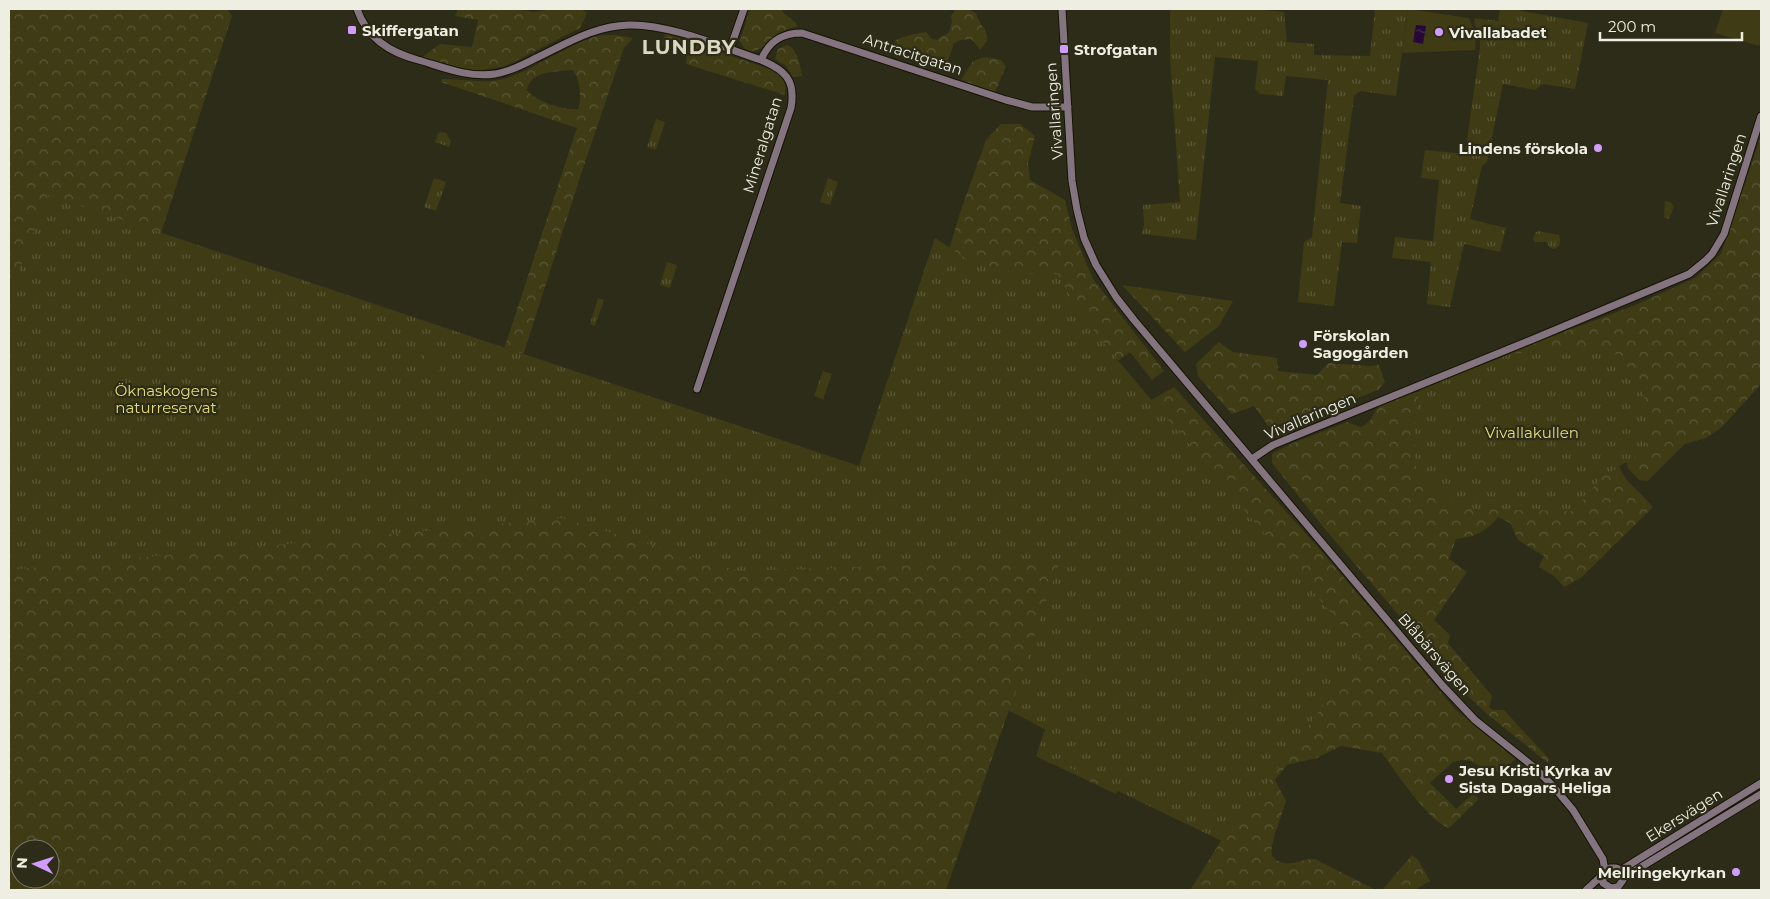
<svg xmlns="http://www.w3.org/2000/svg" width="1770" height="899" viewBox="0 0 1770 899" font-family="Montserrat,sans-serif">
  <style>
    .forest { fill: url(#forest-crowns); fill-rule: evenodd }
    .park { fill: url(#park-tufts) }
    .pitch { fill: #3e3b15 }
    .water { fill: url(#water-ripples) }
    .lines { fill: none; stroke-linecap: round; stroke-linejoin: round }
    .secondary-casing { stroke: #161403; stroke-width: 9 }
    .secondary { stroke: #84747f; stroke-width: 7 }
    .poi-dot { fill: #d29cfd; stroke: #2d2c18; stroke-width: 2 }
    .labels { text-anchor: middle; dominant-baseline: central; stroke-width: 4.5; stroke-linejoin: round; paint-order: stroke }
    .poi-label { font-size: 15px; font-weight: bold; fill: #efeee2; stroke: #2d2c18; text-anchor: start }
    .street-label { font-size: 15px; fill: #efeee2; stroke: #2d2c18 }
    .park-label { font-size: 15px; fill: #e5dc7a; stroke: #2d2c18 }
    .district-label { font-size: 20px; font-weight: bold; letter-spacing: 1px; fill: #d8d7bf; stroke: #2d2c18 }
  </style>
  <defs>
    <pattern id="forest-crowns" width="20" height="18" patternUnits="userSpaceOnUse" patternTransform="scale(1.25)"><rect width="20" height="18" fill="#3e3b15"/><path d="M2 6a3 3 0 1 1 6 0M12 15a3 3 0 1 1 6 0" fill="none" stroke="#5a5837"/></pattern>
    <pattern id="park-tufts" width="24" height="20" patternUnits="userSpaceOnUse" patternTransform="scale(1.25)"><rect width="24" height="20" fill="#3e3b15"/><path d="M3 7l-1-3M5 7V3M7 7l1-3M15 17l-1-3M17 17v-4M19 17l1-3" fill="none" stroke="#5a5837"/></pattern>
    <pattern id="water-ripples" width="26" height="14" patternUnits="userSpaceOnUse" patternTransform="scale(1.25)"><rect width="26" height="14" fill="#270839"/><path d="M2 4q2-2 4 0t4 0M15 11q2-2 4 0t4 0" fill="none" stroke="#472c55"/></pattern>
  </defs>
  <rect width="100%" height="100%" fill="#2d2c18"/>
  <!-- forest -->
  <path class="forest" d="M9,9H227L232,16L160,236L872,489L939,283L960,213L986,140L1001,124H1020L1035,136L1028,163L1030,180L1065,200L1072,229L1093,279L1164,371L1152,380L1130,352L1104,371L1141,406L1174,387L1318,547L1455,709L1515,759L1503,772L1487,770L1471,761L1463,760L1453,762L1430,783L1456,809L1473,794L1479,799L1449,828C1428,821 1396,772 1382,753L1341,746L1317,758L1287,765L1275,780L1286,801C1283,812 1269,846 1272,855C1273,859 1279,862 1284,863C1294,865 1304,858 1315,859L1374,889H1383L1412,855L1419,861L1430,881L1415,890H1190L1221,841L1121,785L1116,794L1040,758L1051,733L1009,710L946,890H9ZM20,849H50V879H20Z
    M458,9H517L533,12L554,9H581L587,13L580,28L506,66L476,71L461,69L421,58L440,44L472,47L478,20L455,16Z
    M750,9H781L784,13L796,23L797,27C772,29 768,52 749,51L744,48L740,41Z
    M956,9L970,10L976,13C979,28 997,35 980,49L971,39L961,40L954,43L947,64L941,66L921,60L920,53C912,51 906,54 899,53L895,47V41C899,37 919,33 926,32L932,39L937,40L949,32L952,22L951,16Z
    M665,33L775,71C784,79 787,84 785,95L686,64L687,54L685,51L662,45Z
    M602,35H616L633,38L624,48L583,168L521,362L502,355L577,128L441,82L442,79C463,79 483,84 503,79C538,69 567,43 602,35ZM572,70C580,76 582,100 578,109C566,111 534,101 527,90C531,70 556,72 572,70Z
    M787,45C797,48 801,66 802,76L793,77L786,66L775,59L778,49Z
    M985,57L1001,60L1006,66L995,92L961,80L973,61Z
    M1761,136V384L1722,427L1706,438L1685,444L1648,481L1639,480L1628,468L1623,449L1501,375L1502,355L1633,306L1695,278L1721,254Z
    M1122,285L1233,301L1219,326L1185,352Z
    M1219,342L1233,352L1277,358L1278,371L1317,375L1328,363L1369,366L1379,365L1385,382L1378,390L1306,418L1269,427L1254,406L1232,414L1198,376L1196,364Z
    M1433,387L1616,461L1626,479L1653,507L1581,578L1564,587L1554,576L1539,567L1544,556L1518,540L1510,523L1498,517C1488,531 1473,538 1456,539L1449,559L1467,572L1434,620L1450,635L1448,643L1492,696L1489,707L1493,710H1504L1549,759L1548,763L1487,714L1468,696L1324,528L1272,463V454L1293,443L1347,422L1361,427C1376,420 1371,412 1381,405C1390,398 1420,392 1433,387Z"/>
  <!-- park -->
  <path class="park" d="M1170,9H1250L1284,12L1287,42L1314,44V55L1370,56L1375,11L1373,9H1408L1396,96L1360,91L1354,96L1340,203L1361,206L1357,243L1342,242L1334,306L1298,302L1304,242L1312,237L1328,80L1286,76L1283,96L1260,94L1255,89L1258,61L1215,57L1196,240L1142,234L1144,224L1143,205L1180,202L1170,58Z
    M1500,9H1512L1588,23L1575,89L1543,84L1535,90L1503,84L1487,162L1482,166L1470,219L1506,228L1500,252L1464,244L1450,307L1427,304L1431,262L1392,258L1395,237L1433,241L1439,180L1421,178L1425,150L1465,154L1480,48V32L1475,26L1474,18L1498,21Z
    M656,119L665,122L656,150L647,147Z
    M442,132L446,133L451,141L449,147L435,142L438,133Z
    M434,178L446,182L436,211L424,207Z
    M828,178L838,182L830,205L820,202Z
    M48,195L859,466L935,238C945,244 955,252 965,258C992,273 1028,274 1058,274L1076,307L1100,339L1363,651L1224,842L1066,766L1059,764L1049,763L1036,756L1046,727L1009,711L1060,560L739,571L562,518L9,570V297Z
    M1665,201L1670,202L1674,206L1669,219L1664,217Z
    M1538,231L1559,235L1560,240L1559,246L1554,249L1549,247L1547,242H1535L1533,239L1535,233Z
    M667,262L677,265L670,288L660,285Z
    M598,298L604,300L595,326L590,324Z
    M1596,345L1623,358L1656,419L1643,452L1602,477L1574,511L1464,509L1431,490L1415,465V419L1420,388L1511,354Z
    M823,371L832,374L823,399L814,396Z"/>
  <!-- pitch -->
  <path class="pitch" d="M1408,9L1469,18L1476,35L1475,50L1402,53Z
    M1723,9H1761V40L1759,46L1715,33Z
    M426,351L443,356L440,363L424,359Z
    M424,360L440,365L438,373L422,368Z"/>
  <!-- water -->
  <path class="water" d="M1416,25L1426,26L1423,44L1413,42Z"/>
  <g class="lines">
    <!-- secondary casing -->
    <g class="secondary-casing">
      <path id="secondary" d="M357,9C367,38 389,52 418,60C443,67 468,78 495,74C509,72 522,65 534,59C566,44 593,26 629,25C670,24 722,47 761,60C785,70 796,80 791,108L697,389
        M1062,9L1072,181L1077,210L1084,238L1096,265L1116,297L1134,320L1442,685L1475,720L1535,768L1552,785L1573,810L1603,859L1605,871
        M730,49L744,9
        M761,60C769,41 782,33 802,33L1006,100L1032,107H1068
        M1252,459L1273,445L1307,431L1531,340L1689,274L1705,261L1712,254L1724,234L1761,116
        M1621,870L1761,783
        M1623,878L1761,794
        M1586,890L1610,868H1616L1621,870L1623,880L1618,887L1611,888L1603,883V875"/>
    </g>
    <!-- secondary -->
    <use href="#secondary" class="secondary"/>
  </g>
  <!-- markers -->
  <g class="poi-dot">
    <rect x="347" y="25" width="10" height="10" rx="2.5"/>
    <circle cx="1439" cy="32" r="5"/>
    <rect x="1059" y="44" width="10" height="10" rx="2.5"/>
    <circle cx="1598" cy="148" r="5"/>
    <circle cx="1303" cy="344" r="5"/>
    <circle cx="1449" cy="779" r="5"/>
    <circle cx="1736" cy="872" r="5"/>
  </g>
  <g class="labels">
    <!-- poi labels -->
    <g class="poi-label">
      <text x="362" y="30">Skiffergatan</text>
      <text x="1449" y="32">Vivallabadet</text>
      <text x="1074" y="49">Strofgatan</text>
      <text x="1588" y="148" text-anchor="end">Lindens förskola</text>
      <text x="1313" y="335">Förskolan<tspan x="1313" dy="17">Sagogården</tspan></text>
      <text x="1459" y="770">Jesu Kristi Kyrka av<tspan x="1459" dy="17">Sista Dagars Heliga</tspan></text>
      <text x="1726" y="872" text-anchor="end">Mellringekyrkan</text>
    </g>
    <!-- street labels -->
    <g class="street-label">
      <text transform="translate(913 54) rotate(18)">Antracitgatan</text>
      <text transform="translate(1054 111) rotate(-94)">Vivallaringen</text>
      <text transform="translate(762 145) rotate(-73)">Mineralgatan</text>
      <text transform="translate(1726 180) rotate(-72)">Vivallaringen</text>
      <text transform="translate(1310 416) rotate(-23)">Vivallaringen</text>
      <text transform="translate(1435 654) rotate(49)">Blåbärsvägen</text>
      <text transform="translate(1684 815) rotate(-32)">Ekersvägen</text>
    </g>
    <!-- park labels -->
    <g class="park-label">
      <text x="166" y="390">Öknaskogens<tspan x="166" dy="17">naturreservat</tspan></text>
      <text x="1532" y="432">Vivallakullen</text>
    </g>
    <!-- district labels -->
    <g class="district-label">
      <text x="689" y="47">LUNDBY</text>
    </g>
  </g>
  <!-- border -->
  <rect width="1770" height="899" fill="none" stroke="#efeee2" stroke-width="20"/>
  <!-- north arrow -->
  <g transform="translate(35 864) rotate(274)"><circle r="24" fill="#2d2c18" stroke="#7b7a69"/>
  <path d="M0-4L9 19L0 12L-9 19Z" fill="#d29cfd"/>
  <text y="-8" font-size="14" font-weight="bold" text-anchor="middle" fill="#efeee2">N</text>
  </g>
  <!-- scale -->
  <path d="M1600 32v8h142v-8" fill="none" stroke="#efeee2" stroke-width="2.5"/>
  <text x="1608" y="32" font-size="15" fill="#efeee2" stroke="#2d2c18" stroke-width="4" paint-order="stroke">200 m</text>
</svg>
